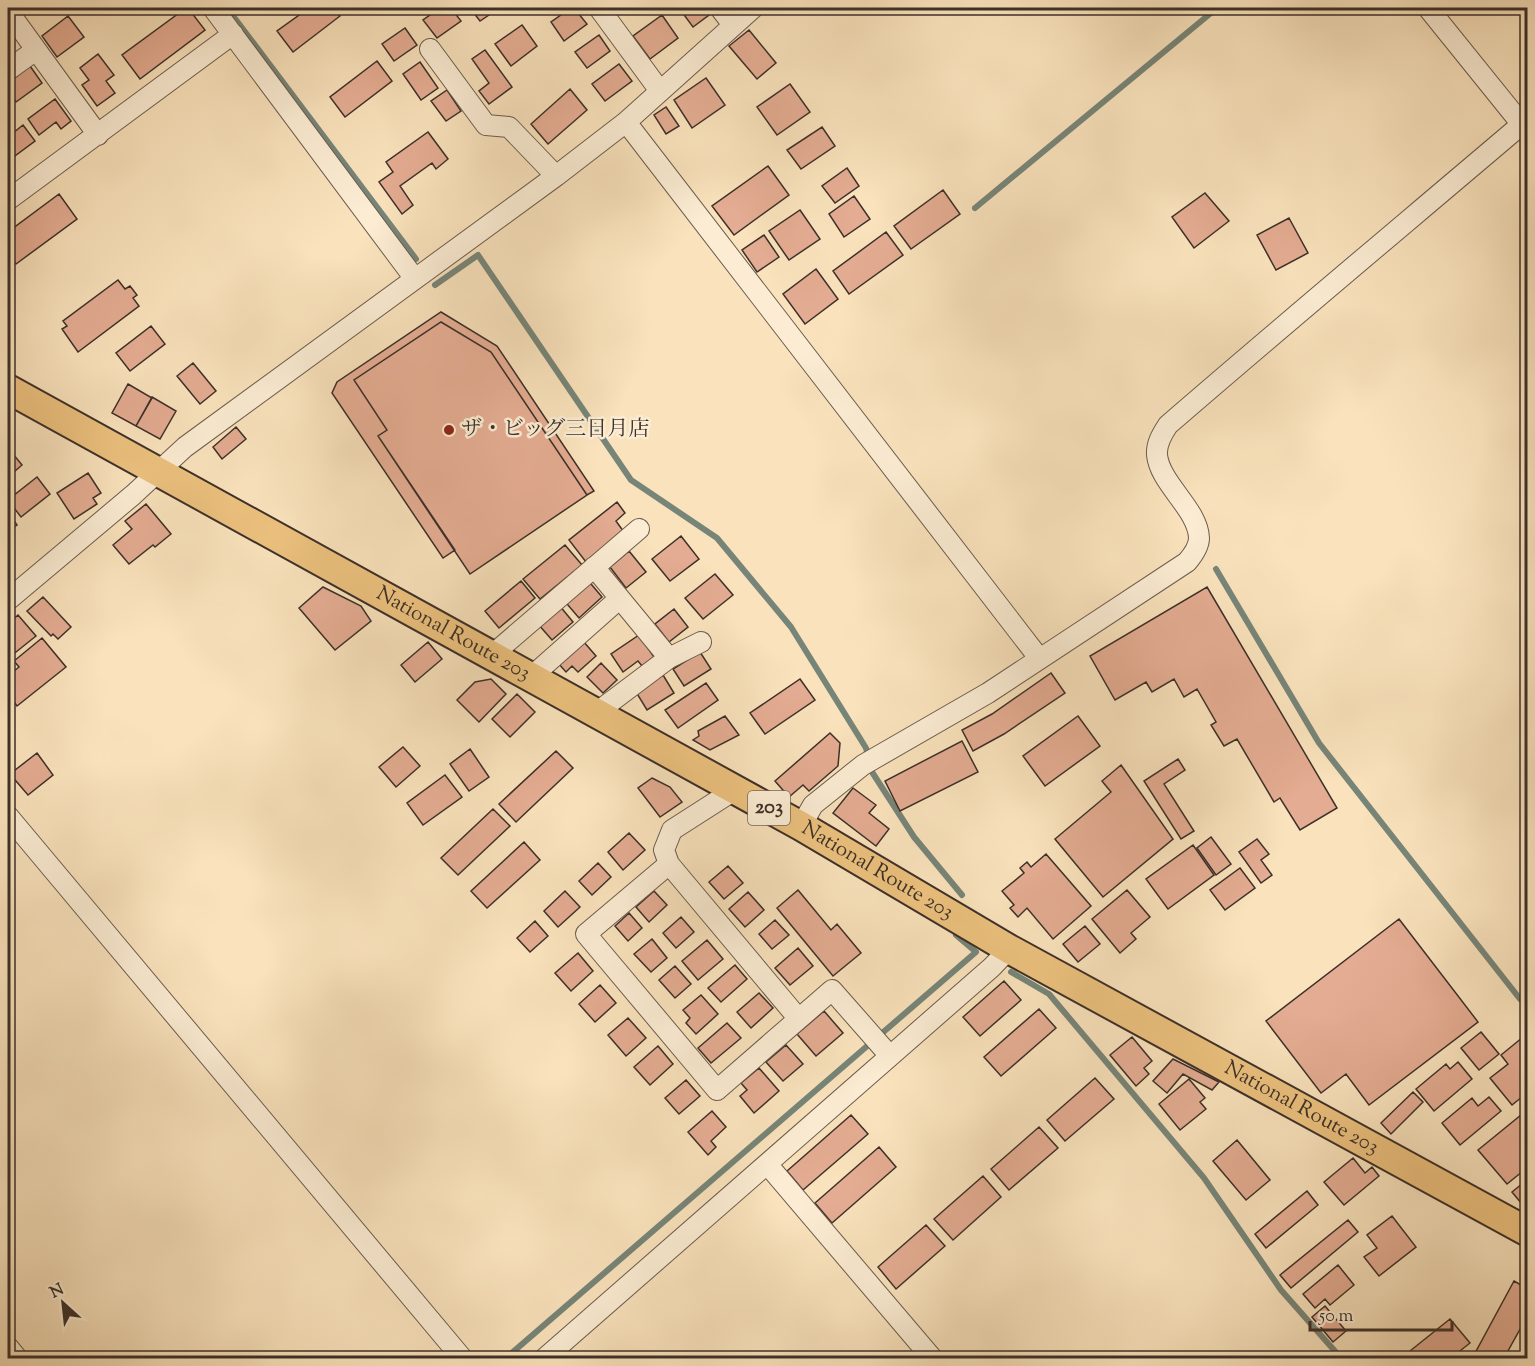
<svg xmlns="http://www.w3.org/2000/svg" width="1535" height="1366" viewBox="0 0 1535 1366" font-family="'Sorts Mill Goudy','Noto Serif JP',serif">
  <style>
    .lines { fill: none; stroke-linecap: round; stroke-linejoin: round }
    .stream { stroke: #778578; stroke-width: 6 }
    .building { fill: #e4ac92; stroke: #3c3029; stroke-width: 1.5 }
    .minor-casing { stroke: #6b5c4e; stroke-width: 22 }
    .highway-casing { stroke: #3c3029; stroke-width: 32 }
    .minor { stroke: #fbecd3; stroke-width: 20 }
    .highway { stroke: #ecc17e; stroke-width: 28 }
    .poi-dot { fill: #8f2418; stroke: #fbecd3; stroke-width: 2 }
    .labels { text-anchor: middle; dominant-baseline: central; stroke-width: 5; stroke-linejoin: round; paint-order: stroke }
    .shield { fill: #fbecd3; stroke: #75685c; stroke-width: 1.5 }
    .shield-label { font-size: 20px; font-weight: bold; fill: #3c3029 }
    .poi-label { font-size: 21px; fill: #3c3029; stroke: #fbecd3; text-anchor: start }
    .street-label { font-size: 21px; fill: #3c3029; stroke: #fbecd3 }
  </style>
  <rect width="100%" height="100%" fill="#f9e2bc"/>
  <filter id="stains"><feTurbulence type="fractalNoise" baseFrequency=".00333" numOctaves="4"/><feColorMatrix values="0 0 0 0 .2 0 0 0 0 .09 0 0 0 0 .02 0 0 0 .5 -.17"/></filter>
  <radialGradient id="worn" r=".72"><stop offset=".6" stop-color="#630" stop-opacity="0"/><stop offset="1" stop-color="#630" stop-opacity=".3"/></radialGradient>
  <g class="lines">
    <!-- stream -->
    <path class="stream" d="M227,8L416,259
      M975,208L1217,8
      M435,285L478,255L631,480L717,538L791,627L866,748L872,772L914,837L962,895
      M1216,569L1319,743L1520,999L1528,1004
      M1011,972L1049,994L1204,1178L1281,1290L1341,1358
      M506,1358L976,952L956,935"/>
  </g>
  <!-- building -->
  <path class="building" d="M186,8H188L205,30L140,79L122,55Z
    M309,8H333L340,16L293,52L277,31Z
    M440,8H451L461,21L437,38L423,20Z
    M470,8H497L498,9L480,21Z
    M571,8H574L587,24L564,41L551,22Z
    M679,8H704L709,15L693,27Z
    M662,15L678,38L650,59L633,36Z
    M68,16L84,37L57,57L42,36Z
    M522,25L537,46L511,66L495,44Z
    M405,28L417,45L394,61L382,44Z
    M749,30L776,63L757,79L729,46Z
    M599,35L610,51L587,68L575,52Z
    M485,50L512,87L489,104L479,91L489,83L472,59Z
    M98,54L114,75L106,81L115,93L97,106L82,85L89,80L80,68Z
    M377,61L392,81L345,117L330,97Z
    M420,62L438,88L421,100L403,74Z
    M619,64L632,81L605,101L592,84Z
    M30,66L42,83L16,102L8,90V83Z
    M706,78L725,105L692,128L674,100Z
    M790,84L810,112L777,135L757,107Z
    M570,89L587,110L548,144L531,124Z
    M447,90L461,111L446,121L431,101Z
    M55,99L71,121L61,129L56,122L39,135L28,119Z
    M666,107L679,126L666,134L654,115Z
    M23,125L35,141L8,161V137Z
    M822,127L835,146L801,169L787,150Z
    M428,132L448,159L436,169L432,163L400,186L413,205L402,214L379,182L393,172L386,162Z
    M768,166L789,195L734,235L712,206Z
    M847,168L859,186L835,203L822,186Z
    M943,190L960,214L911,249L894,226Z
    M1205,193L1229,221L1194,248L1172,217Z
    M59,194L77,219L16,264L8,253V232Z
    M854,196L870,219L844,237L829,214Z
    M800,210L820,239L789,260L769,231Z
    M1289,218L1308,253L1276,270L1257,235Z
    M886,232L903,255L849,294L833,271Z
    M764,235L779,257L757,272L742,250Z
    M816,269L838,299L805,324L783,294Z
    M118,280L125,289L130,286L137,295L133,298L139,306L78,352L62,329L67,326L63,321Z
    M441,312L497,346L594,491L587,495L491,352L441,322L354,380L387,430L378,436L455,550L443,558L332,393L337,382Z
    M441,322L491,352L587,495L470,574L378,436L387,430L354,380Z
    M151,326L165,344L130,371L116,353Z
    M193,363L216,391L200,404L177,376Z
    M128,384L152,398L136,426L112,413Z
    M152,397L176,411L160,439L136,426Z
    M236,427L246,439L222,459L213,447Z
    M13,454L22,465L8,477V458Z
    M88,473L101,493L93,498L97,504L74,519L57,493Z
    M37,477L50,494L21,517L8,500Z
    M617,502L625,513L616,521L624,532L586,562L569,540Z
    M146,504L171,534L155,547L153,545L129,564L113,545L132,529L125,521Z
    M8,511L17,525L8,531Z
    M681,536L699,559L670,581L652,559Z
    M565,545L582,565L540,599L523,579Z
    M629,551L646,572L626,588L610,567Z
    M715,574L733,595L703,619L685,598Z
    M586,578L602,597L579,618L562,598Z
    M521,581L535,598L499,628L485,611Z
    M323,587L361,606L371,621L335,650L299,608Z
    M1207,587L1337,808L1300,830L1280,798L1274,802L1237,739L1224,746L1211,725L1216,722L1197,689L1184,697L1174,679L1152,692L1146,682L1115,700L1090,656Z
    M43,597L71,627L58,639L53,634L51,636L27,611Z
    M559,605L573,622L552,640L538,624Z
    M674,609L688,627L669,642L655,624Z
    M18,615L36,636L11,656L8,652V624Z
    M639,635L654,657L642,666L638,661L623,672L611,654Z
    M42,638L66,667L17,706L8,694V676L19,667L14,661Z
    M583,641L596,656L578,672L572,666L566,672L558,663Z
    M428,642L442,659L415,682L401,665Z
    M700,652L711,669L684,686L673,669Z
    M601,663L617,680L603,693L587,677Z
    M1051,673L1065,693L1004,734L973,751L962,730L992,714Z
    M663,675L674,693L647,710L636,692Z
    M491,679L506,694L479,722L457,700L475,682Z
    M800,679L815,700L765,734L750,713Z
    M706,683L718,700L678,728L665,710Z
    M517,694L535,712L510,737L492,719Z
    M725,716L739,735L710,750L693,740L699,736L698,731Z
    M1078,716L1100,746L1045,786L1023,756Z
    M830,733L840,743L838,766L809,791L803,785L789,797L775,781Z
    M962,741L978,772L900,811L885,781Z
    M403,747L420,766L396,787L379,767Z
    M470,749L489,777L469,791L450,764Z
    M556,751L573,768L516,822L499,804Z
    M37,753L53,775L28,795L10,774Z
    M1178,759L1185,770L1164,784L1194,831L1181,839L1144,781Z
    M1121,765L1173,839L1103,897L1055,839L1111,792L1102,781Z
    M445,775L462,797L423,825L407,803Z
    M652,778L670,787L682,802L660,817L638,788Z
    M853,788L876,805L869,813L889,829L876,846L833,813Z
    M493,809L510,826L458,875L441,858Z
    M629,833L645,850L623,870L608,852Z
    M1211,837L1231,864L1216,875L1197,848Z
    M1257,839L1269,854L1261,860L1272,875L1261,883L1239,852Z
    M524,842L540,860L487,908L471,891Z
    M1193,845L1214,875L1168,909L1146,879Z
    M1046,854L1091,906L1053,939L1027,908L1018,917L1010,908L1014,905L1002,891L1024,873L1020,868L1027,862L1031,867Z
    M598,863L611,877L592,895L579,881Z
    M728,866L743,883L724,899L709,882Z
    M1240,868L1255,888L1225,910L1210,890Z
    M798,890L831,930L837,924L861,953L833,976L777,908Z
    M1127,890L1150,917L1131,933L1136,939L1120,953L1092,919Z
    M565,891L580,907L558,927L544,911Z
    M654,891L667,905L649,922L636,907Z
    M748,892L764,910L745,927L729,909Z
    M629,913L642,928L628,941L615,926Z
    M681,917L694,932L676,948L663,933Z
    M1399,919L1478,1022L1369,1105L1346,1074L1321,1093L1266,1021Z
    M775,920L789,935L772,949L759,934Z
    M535,921L548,936L530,952L517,938Z
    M1085,926L1100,944L1078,962L1063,944Z
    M652,939L667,958L651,972L634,954Z
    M707,940L723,959L698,980L682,961Z
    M798,948L813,966L790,985L775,968Z
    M578,953L593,971L571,991L555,973Z
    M735,965L747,979L721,1002L708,988Z
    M675,966L691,984L675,998L659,980Z
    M1004,981L1021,1000L980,1036L963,1017Z
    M600,985L616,1003L595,1022L579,1004Z
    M759,993L773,1008L751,1028L737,1012Z
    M701,995L718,1014L696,1034L686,1023L690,1018L683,1010Z
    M1039,1009L1056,1028L1001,1076L984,1057Z
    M824,1011L843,1033L816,1056L797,1034Z
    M628,1018L646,1038L626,1056L608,1035Z
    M727,1023L741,1038L711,1063L698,1048Z
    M1481,1032L1499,1054L1479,1070L1461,1048Z
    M1528,1033V1092L1512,1105L1490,1078L1508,1064L1501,1055Z
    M1132,1037L1152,1061L1144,1068L1149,1074L1136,1086L1110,1055Z
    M786,1045L803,1064L783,1081L766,1062Z
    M658,1046L673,1064L650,1085L634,1067Z
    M1173,1059L1219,1082L1212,1090L1183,1074L1167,1093L1153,1081Z
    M1458,1062L1472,1079L1434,1111L1416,1089L1446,1064L1450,1069Z
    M759,1068L779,1091L754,1113L740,1096L747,1090L741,1083Z
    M1095,1078L1114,1099L1065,1141L1047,1120Z
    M1189,1079L1205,1098L1200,1102L1206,1109L1180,1130L1159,1104Z
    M686,1080L700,1096L679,1114L665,1098Z
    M1413,1092L1423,1102L1391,1134L1381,1123Z
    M1489,1097L1501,1111L1460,1145L1442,1123L1472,1098L1478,1106Z
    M712,1111L726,1127L711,1141L716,1147L708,1155L688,1132Z
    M851,1115L868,1134L803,1190L787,1171Z
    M1521,1115L1528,1123V1167L1507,1184L1478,1150Z
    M1039,1127L1058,1148L1009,1190L991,1169Z
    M1237,1140L1270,1180L1246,1200L1213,1161Z
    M879,1147L896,1167L832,1223L815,1203Z
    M1353,1158L1365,1173L1372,1167L1379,1176L1344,1205L1324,1182Z
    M983,1176L1001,1197L953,1240L934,1219Z
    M1528,1179V1209L1527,1210L1512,1192Z
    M1307,1191L1318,1205L1266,1248L1255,1234Z
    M1392,1216L1416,1247L1379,1276L1364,1257L1377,1248L1367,1235Z
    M1348,1220L1358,1232L1291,1288L1280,1275Z
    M926,1225L945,1246L896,1289L878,1267Z
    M1338,1265L1354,1285L1330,1305L1325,1299L1315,1308L1303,1294Z
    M1514,1281L1528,1289V1315L1504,1358H1480L1474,1355Z
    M1325,1306L1346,1331L1333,1342L1312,1317Z
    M1450,1319L1470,1343L1451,1358H1408L1405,1355Z"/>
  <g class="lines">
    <!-- minor casing -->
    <g class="minor-casing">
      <path id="minor" d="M213,8L415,279
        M599,8L660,91
        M720,8L733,25
        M1428,8L1528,132
        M8,11L98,135
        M430,49L486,125L509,127L556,176
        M8,70L36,50
        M626,122L1039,658
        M8,200L233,34
        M594,567L669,658
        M8,600L133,495L185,447L556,176L626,122L753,8
        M492,655L639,529
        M531,677L619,599
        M596,713L669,658L701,642
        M736,789L672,830L664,850L669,864L798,1018
        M8,816L462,1358
        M801,826L813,805L863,765L988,693L1187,562C1193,555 1199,547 1199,538C1198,509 1160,484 1157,455C1156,444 1162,434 1168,425C1287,322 1408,221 1528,119
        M669,864L586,934L717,1090L832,990L890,1056
        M767,1164L932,1358
        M8,1347L17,1358
        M545,1358L992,967L1009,949"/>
    </g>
    <!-- highway casing -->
    <g class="highway-casing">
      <g id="highway">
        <path id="s1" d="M8,389L801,826L1009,949L1528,1232"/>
      </g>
    </g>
    <!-- minor -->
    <use href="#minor" class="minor"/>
    <!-- highway -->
    <use href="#highway" class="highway"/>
  </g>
  <!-- markers -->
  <circle class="poi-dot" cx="449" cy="430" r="6"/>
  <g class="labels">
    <!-- shield labels -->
    <rect class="shield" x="748" y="791" width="42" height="34" rx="4.5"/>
    <g class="shield-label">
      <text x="769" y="808">203</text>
    </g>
    <!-- poi labels -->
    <g class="poi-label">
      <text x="461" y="430">ザ・ビッグ三日月店</text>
    </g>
    <!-- street labels -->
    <g class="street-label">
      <text stroke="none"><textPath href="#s1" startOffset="508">National Route 203</textPath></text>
      <text stroke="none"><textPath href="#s1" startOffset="994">National Route 203</textPath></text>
      <text stroke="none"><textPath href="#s1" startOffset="1480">National Route 203</textPath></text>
    </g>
  </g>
  <!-- margin -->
  <rect width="1535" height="1366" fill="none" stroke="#f9e2bc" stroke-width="30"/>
  <rect x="9" y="9" width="1517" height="1348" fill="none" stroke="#3c3029" stroke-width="3"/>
  <rect x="15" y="15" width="1505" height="1336" fill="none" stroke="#3c3029" stroke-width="1.5"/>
  <!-- north arrow -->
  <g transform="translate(63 1303) rotate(333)" stroke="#fbecd3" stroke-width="4.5" paint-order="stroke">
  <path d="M0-4.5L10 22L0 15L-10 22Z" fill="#3c3029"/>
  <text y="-9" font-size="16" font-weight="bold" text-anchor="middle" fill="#3c3029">N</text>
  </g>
  <!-- scale -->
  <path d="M1310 1321v9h142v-9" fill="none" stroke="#3c3029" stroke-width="3"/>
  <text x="1319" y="1321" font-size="18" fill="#3c3029" stroke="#fbecd3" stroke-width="4.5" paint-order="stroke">50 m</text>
  <rect width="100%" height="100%" filter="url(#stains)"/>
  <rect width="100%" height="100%" fill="url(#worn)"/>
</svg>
